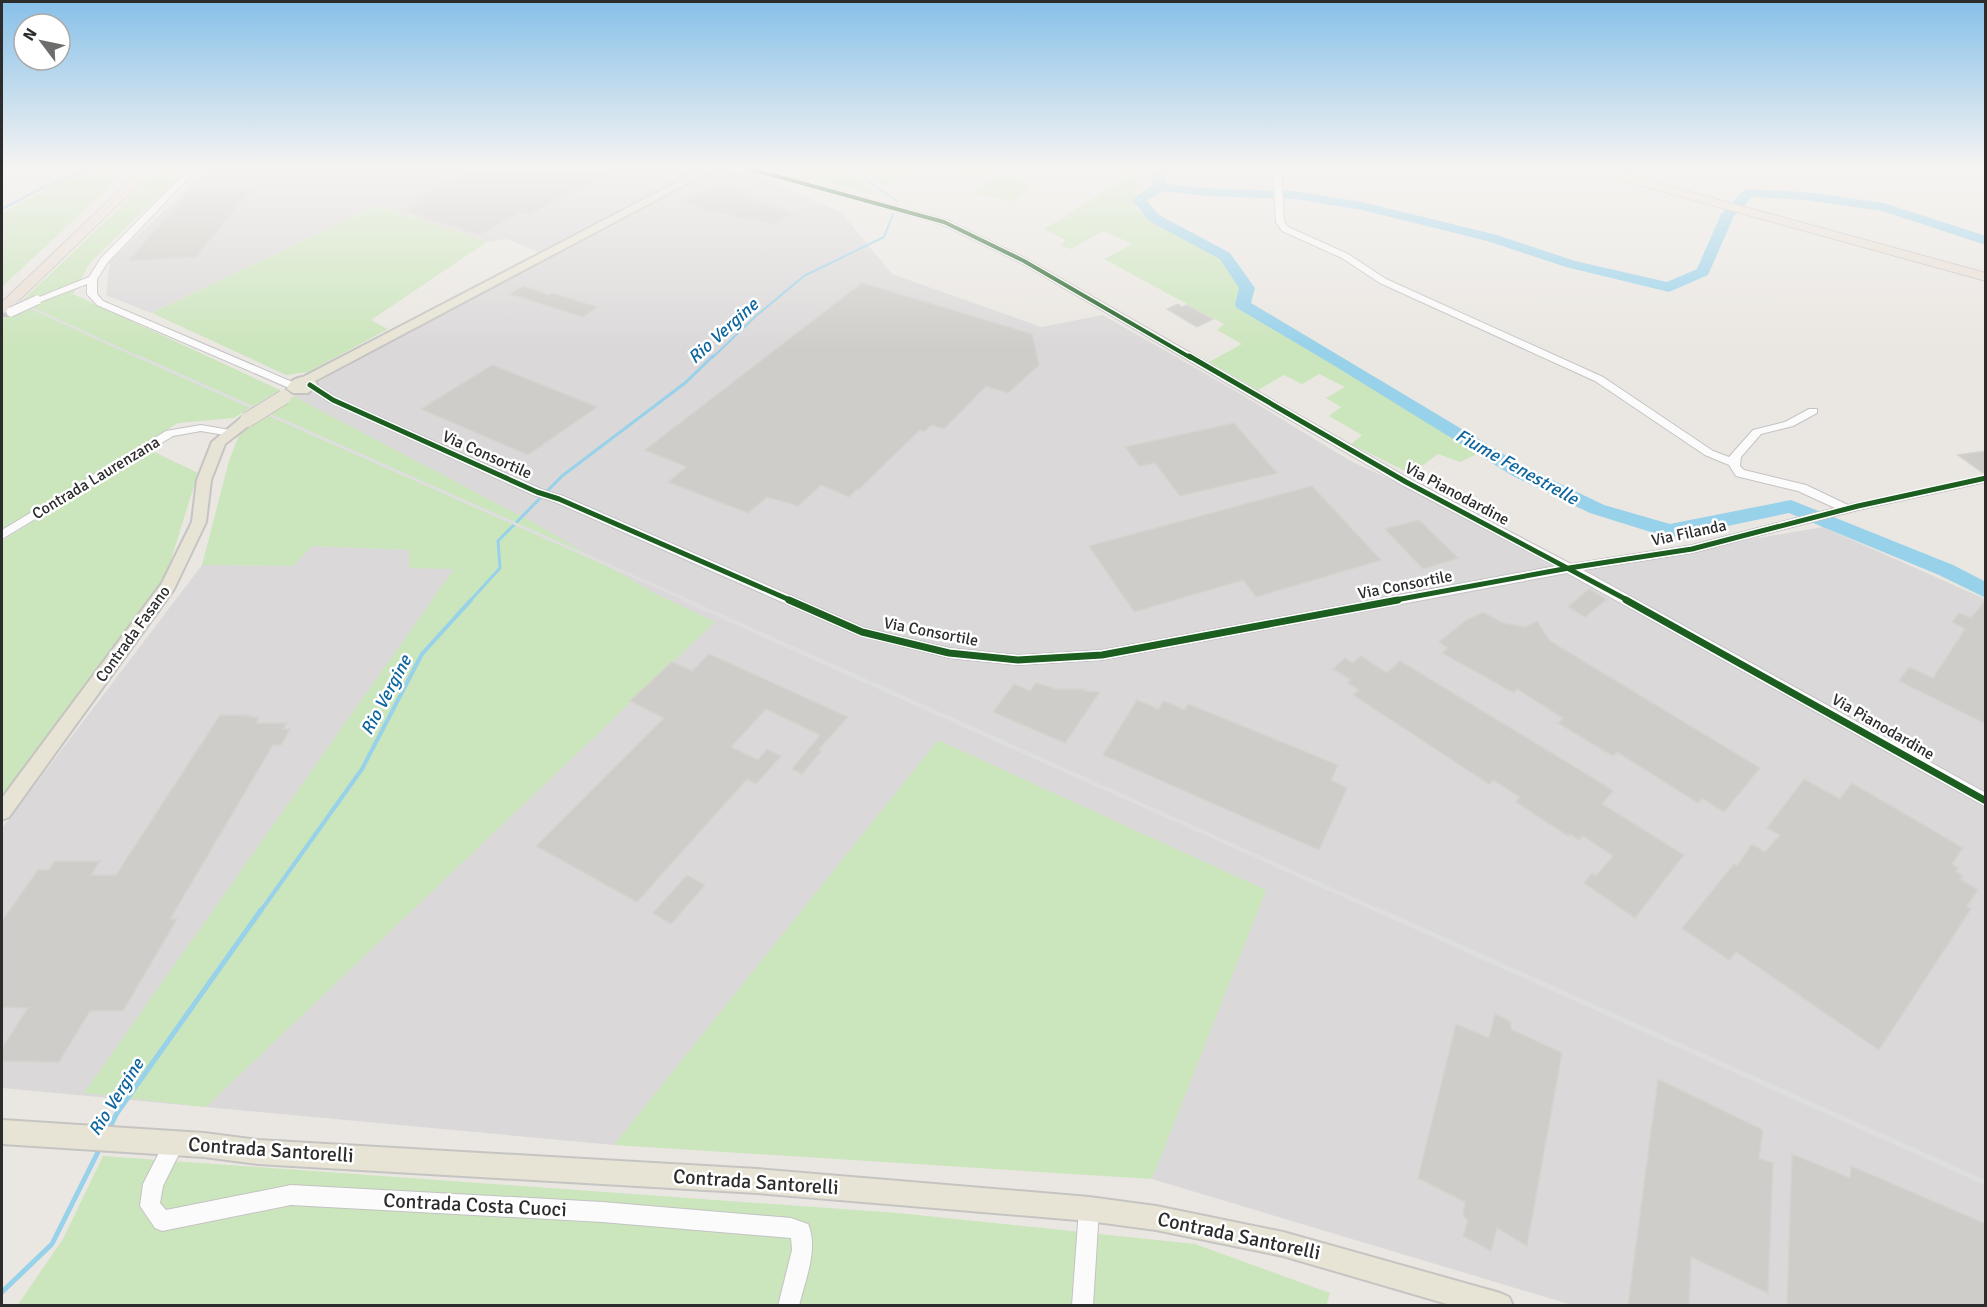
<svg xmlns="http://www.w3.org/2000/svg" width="1987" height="1307" viewBox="0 0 1987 1307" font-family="Signika,sans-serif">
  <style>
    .industrial { fill: #dbd8d9 }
    .green { fill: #cbe5bc }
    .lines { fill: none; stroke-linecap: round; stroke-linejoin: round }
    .stream-far3 { stroke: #97d1ea; stroke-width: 2 }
    .stream-far2 { stroke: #97d1ea; stroke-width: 3 }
    .stream-far1 { stroke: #97d1ea; stroke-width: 4 }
    .stream { stroke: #97d1ea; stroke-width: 5 }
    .river { fill: #97d1ea; fill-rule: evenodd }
    .building { fill: #cfcdc9; stroke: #d5d3ce; stroke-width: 1.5 }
    .minor-tunnel { stroke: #c4c2be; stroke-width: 9; stroke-dasharray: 9 4.5; stroke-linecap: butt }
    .minor-casing { stroke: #c4c3c3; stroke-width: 2 }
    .major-casing { stroke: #c6c4c2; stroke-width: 4 }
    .highway-casing { stroke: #c6c4c2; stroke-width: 2 }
    .minor { fill: #fcfbfb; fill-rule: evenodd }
    .major { fill: #e7e4d5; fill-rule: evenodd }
    .highway { fill: #e9dfd5; fill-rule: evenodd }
    .rail-far3 { stroke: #dfdedf; stroke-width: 2 }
    .rail-far2 { stroke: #dfdedf; stroke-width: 3 }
    .rail-far1 { stroke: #dfdedf; stroke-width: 4 }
    .rail { stroke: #dfdedf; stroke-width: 5 }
    .minor-bridge-casing { stroke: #c4c3c3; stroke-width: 11; stroke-linecap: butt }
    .major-bridge-casing { stroke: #c6c4c2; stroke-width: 16; stroke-linecap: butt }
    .minor-bridge { stroke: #fcfbfb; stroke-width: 9 }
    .major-bridge { stroke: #e7e4d5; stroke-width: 14 }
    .cycleway-far2-casing { stroke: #fff; stroke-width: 6 }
    .cycleway-far1-casing { stroke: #fff; stroke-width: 8 }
    .cycleway-casing { stroke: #fff; stroke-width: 10 }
    .cycleway-far2 { stroke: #1b5e20; stroke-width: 4 }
    .cycleway-far1 { stroke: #1b5e20; stroke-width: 5 }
    .cycleway { stroke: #1b5e20; stroke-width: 7 }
    .labels { text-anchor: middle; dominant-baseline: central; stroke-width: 5; stroke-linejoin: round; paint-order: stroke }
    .street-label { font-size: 16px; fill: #2c2c2c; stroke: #fff }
    .water-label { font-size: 18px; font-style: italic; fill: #0f669e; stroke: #fff }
    .near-street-label { font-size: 20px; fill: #2c2c2c; stroke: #fff }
  </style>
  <rect width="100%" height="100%" fill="#eae7e2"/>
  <!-- industrial -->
  <path class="industrial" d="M212,166H737L841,212L892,274L1041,327L1103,315L1239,393L1349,460L1578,569L1823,527L1985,599V1305H1572L1152,1179L1266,890L938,741L614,1145L2,1088V828L202,565L293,566L312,546L409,550L516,514L293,396L546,255L507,239L487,242L377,205L151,313L106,295L110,261Z"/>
  <!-- green -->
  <path class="green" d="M107,166H132L2,287V213L49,188Z
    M163,166H189L90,263L73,294L280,390L234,418L178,423L2,531V320Z
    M766,166H840V169L868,185L874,195Z
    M858,166H918L884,187Z
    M949,166H989L1027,184L1030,189L1012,201L976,194L992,179L973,173L962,176L949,170Z
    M1092,166H1138L1136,210L1221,257L1241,285L1239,304L1479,453L1460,462L1438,454L1411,474L1351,444L1362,435L1329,416L1341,407L1326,398L1345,387L1319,374L1302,384L1284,375L1258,390L1209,362L1242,344L1217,330L1224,324L1104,259L1133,244L1103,231L1071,249L1061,246L1065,240L1044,229L1125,179Z
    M377,205L487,242L371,320L388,329L308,372L286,375L152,313Z
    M293,396L534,523L654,593L715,622L206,1107L84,1093L454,569L409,568V550L312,546L293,566L202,565L229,461L239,435Z
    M148,449L198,473L165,579L2,795V541Z
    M938,740L1266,890L1152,1179L614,1145Z
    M103,1156L898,1213L1195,1244L1330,1293L1326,1306H17L63,1239Z"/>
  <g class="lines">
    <!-- stream-far3 -->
    <path class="stream-far3" d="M851,166L862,177L897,201
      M2,209L42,188L100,166
      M712,358L756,316L804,276L884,237L893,214"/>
    <!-- stream-far2 -->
    <path class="stream-far2" d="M470,601L500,568L498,541L562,476L685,383L713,356"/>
    <!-- stream-far1 -->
    <path class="stream-far1" d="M260,912L362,769L422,654L471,600"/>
    <!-- stream -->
    <path class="stream" d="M108,1131L117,1113L261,910
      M2,1292L52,1244L101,1146"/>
    <!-- river -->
    <path class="river" d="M1151,166H1165L1166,184L1205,188L1295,191L1362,202L1497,235L1575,261L1667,282L1697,269L1721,214L1744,190L1749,189L1806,192L1884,203L1986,236V245L1882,211L1806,200L1752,197L1734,216L1708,275L1669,292L1566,267L1487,241L1362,210L1295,199L1205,196L1162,191L1147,201L1159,215L1230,253L1255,288L1251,303L1527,468L1604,505L1670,524L1791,500L1953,565L1986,582V598L1939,575L1789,513L1670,538L1590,513L1513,476L1330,363L1237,308L1235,305L1239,288L1220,259L1149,221L1132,200L1152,185Z"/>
  </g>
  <!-- building -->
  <path class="building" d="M482,166H620L530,215L521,212L479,235L405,211L420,203L415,202L425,197L422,196Z
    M723,186L745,192L740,196L793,213L774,224L750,218L746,220L717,211L713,214L685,202L712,188L717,189Z
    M251,190L196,257L128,261L188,193Z
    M862,283L1032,334L1039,365L1008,393L986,386L944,429L932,425L923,432L920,430L858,490L857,489L849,497L821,485L798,506L767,497L748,513L668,482L687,467L645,450Z
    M523,286L549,295L552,293L597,307L583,317L510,294Z
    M1178,304L1182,307L1187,305L1213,319L1197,327L1167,309Z
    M492,365L597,407L528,455L421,409Z
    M1234,423L1277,473L1180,496L1155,463L1139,466L1125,447Z
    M1986,451V473H1983L1958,455Z
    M1312,486L1381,560L1256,597L1243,580L1134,612L1089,546Z
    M1419,520L1458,558L1423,569L1385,529Z
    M1589,589L1607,599L1585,617L1568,607Z
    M1986,599V724L1899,681L1909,667L1933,678L1965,629L1952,622L1959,613L1971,618Z
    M1483,612L1503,623L1525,627L1537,621L1550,641L1760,768L1724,812L1702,798L1698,803L1617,752L1613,756L1558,723L1563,718L1517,689L1514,693L1442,653L1448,648L1439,642L1465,621Z
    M709,654L848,717L818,750L821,751L802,774L792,769L820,735L766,709L731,747L758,760L767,749L781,756L756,784L747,779L637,902L536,846L664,718L630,701L672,662L692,671Z
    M1361,656L1387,673L1400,661L1593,778L1613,791L1602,804L1684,855L1635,918L1584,883L1592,873L1596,876L1613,856L1583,836L1579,840L1570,834L1568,836L1516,802L1520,797L1493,780L1489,784L1353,695L1359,690L1348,683L1351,680L1333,669L1345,658L1353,663Z
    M1036,683L1056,689H1085L1083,691L1100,692L1065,743L993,712L1014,684L1030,691Z
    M1137,700L1158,709L1164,701L1185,710L1188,704L1338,765L1331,780L1347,788L1319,850L1103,755Z
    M220,715H250L248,717H259L256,723H287L283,729H290L281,745H273L170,919H177L123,1011H90L59,1062L2,1061V1048L28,1008L2,1007V921L38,870H49L55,861H100L91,875H116Z
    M1804,779L1840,799L1852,783L1963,848L1952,864L1958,868L1955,871L1963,876L1960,879L1978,890L1967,906L1971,909L1879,1050L1736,952L1729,960L1682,928L1734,864L1737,866L1752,844L1765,852L1780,835L1767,828Z
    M687,875L705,885L671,924L653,913Z
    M1495,1014L1511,1022V1029L1562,1053L1527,1246L1497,1228L1491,1251L1463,1236L1468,1221L1463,1216L1465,1202L1418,1178L1456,1024L1489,1038Z
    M1658,1079L1763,1130L1759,1158L1773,1163L1768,1293L1691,1257L1689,1305H1628Z
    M1792,1154L1850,1178L1851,1166L1986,1224V1305H1787Z"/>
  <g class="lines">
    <!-- minor-tunnel -->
    <path class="minor-tunnel" d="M2,313L11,312"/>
    <!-- minor casing -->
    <g class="minor-casing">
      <path id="minor" d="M192,166H200L108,262L97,279V294L103,301L297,384V388H289L97,305L87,294V284L40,302L32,300L89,277L101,258Z
        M712,166H726L750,173L746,175Z
        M735,166H748L947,220L1027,259L1410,479L1571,564L1692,545L1835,508L1798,491L1736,476L1729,465L1705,455L1595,381L1380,283L1342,258L1282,231L1276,222L1273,166H1281L1284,222L1288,227L1348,254L1386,279L1603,377L1713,451L1729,457L1753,430L1785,422L1809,409H1817V413L1793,426L1761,434L1741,457L1740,466L1744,470L1806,485L1848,505L1986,475V482L1858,510L1692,553L1583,570L1986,793V807L1567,573L1102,660L1018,665L949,658L857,635L555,502L533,495L329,402L305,385L306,383H314L337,398L541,489L563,496L865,628L949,648L1018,655L1102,650L1556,566L1402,485L1021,263L941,224Z
        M201,425L230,430L235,433L230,436L201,431L173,436L2,539V530L166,431Z
        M174,1134L181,1137L184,1144L163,1186L160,1203L166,1210L291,1185L602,1202L791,1218L808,1224C819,1249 805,1280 799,1306H778L792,1250L791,1238L602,1222L291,1205L162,1231L155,1228L140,1206L143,1184L167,1137Z
        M1089,1199L1096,1202L1099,1209L1093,1306H1072L1079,1209L1082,1202Z"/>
    </g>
    <!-- major casing -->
    <g class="major-casing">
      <path id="major" d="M708,166H720L315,381L317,384L308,393H293L287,389C289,381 295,378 303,377Z
        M247,416L254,420L252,423L225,444L211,480L206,522L174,589L9,817L2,820V798L162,583L192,522L197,480L212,442L242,417Z
        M2,1120L204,1133L258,1140L757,1169L1089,1197L1156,1206L1283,1232L1500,1293L1509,1297L1513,1306H1454L1283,1256L1156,1230L1089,1221L757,1193L258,1164L204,1157L2,1144Z"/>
    </g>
    <!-- highway casing -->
    <g class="highway-casing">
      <path id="highway" d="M145,166H158L7,312L2,313V302Z
        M1576,166H1595L1986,273V281L1578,168Z"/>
    </g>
    <!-- minor -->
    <use href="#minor" class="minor"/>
    <!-- major -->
    <use href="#major" class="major"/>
    <!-- highway -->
    <use href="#highway" class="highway"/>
    <!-- rail-far3 -->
    <path class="rail-far3" d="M16,301L140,358"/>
    <!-- rail-far2 -->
    <path class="rail-far2" d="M137,356L689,601"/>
    <!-- rail-far1 -->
    <path class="rail-far1" d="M685,600L1381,912"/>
    <!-- rail -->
    <path class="rail" d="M1378,910L1986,1183"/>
    <!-- minor-bridge casing -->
    <g class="minor-bridge-casing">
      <path id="minor-bridge" d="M11,312L37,300"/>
    </g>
    <!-- major-bridge casing -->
    <g class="major-bridge-casing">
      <path id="major-bridge" d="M247,420L284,397"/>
    </g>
    <!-- minor-bridge -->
    <use href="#minor-bridge" class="minor-bridge"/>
    <!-- major-bridge -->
    <use href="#major-bridge" class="major-bridge"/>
    <!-- cycleway-far2 casing -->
    <g class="cycleway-far2-casing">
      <path id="cycleway-far2" d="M739,166L944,222L1024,261L1191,358"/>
    </g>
    <!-- cycleway-far1 casing -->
    <g class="cycleway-far1-casing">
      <path id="cycleway-far1" d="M1189,356L1406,482L1629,601
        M310,385L333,400L537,492L559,499L792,601
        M1390,601L1569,568L1692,549L1858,506L1986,478"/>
    </g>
    <!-- cycleway casing -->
    <g class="cycleway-casing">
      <path id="cycleway" d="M789,600L862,632L949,653L1018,660L1102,655L1398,600
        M1626,600L1986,801"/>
    </g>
    <!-- cycleway-far2 -->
    <use href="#cycleway-far2" class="cycleway-far2"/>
    <!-- cycleway-far1 -->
    <use href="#cycleway-far1" class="cycleway-far1"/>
    <!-- cycleway -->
    <use href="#cycleway" class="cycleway"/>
  </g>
  <!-- sky -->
  <linearGradient id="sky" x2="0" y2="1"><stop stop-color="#87c0e9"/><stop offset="0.48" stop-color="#f6f4f2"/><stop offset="1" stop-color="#f6f4f2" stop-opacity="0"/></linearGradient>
  <rect width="1987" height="349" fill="url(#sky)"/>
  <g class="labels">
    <!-- street labels -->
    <g class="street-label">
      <text transform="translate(487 455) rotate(24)">Via Consortile</text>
      <text transform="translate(96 478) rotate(-31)">Contrada Laurenzana</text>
      <text transform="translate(1457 494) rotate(28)">Via Pianodardine</text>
      <text transform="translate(1689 533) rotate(-12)">Via Filanda</text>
      <text transform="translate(1405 585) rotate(-11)">Via Consortile</text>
      <text transform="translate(931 632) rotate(11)">Via Consortile</text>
      <text transform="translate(133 634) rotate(-54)">Contrada Fasano</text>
      <text transform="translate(1883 727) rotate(30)">Via Pianodardine</text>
    </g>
    <!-- water labels -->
    <g class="water-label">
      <text transform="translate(723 331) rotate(-42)">Rio Vergine</text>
      <text transform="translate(1517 467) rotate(29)">Fiume Fenestrelle</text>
      <text transform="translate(386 695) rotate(-62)">Rio Vergine</text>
      <text transform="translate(116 1097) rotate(-58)">Rio Vergine</text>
    </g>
    <!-- near-street labels -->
    <g class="near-street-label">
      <text transform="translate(271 1150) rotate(4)">Contrada Santorelli</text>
      <text transform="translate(756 1182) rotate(4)">Contrada Santorelli</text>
      <text transform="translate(475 1205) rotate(3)">Contrada Costa Cuoci</text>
      <text transform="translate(1239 1236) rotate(12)">Contrada Santorelli</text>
    </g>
  </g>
  <!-- border -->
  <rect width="1987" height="1307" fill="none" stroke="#2c2c2c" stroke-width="6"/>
  <!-- north arrow -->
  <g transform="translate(42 42) rotate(302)"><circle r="28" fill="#ffffff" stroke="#ababab" stroke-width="1.5"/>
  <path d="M0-4.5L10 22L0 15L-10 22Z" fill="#6e6d6c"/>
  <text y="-9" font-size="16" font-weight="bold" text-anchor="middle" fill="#2c2c2c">N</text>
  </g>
</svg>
